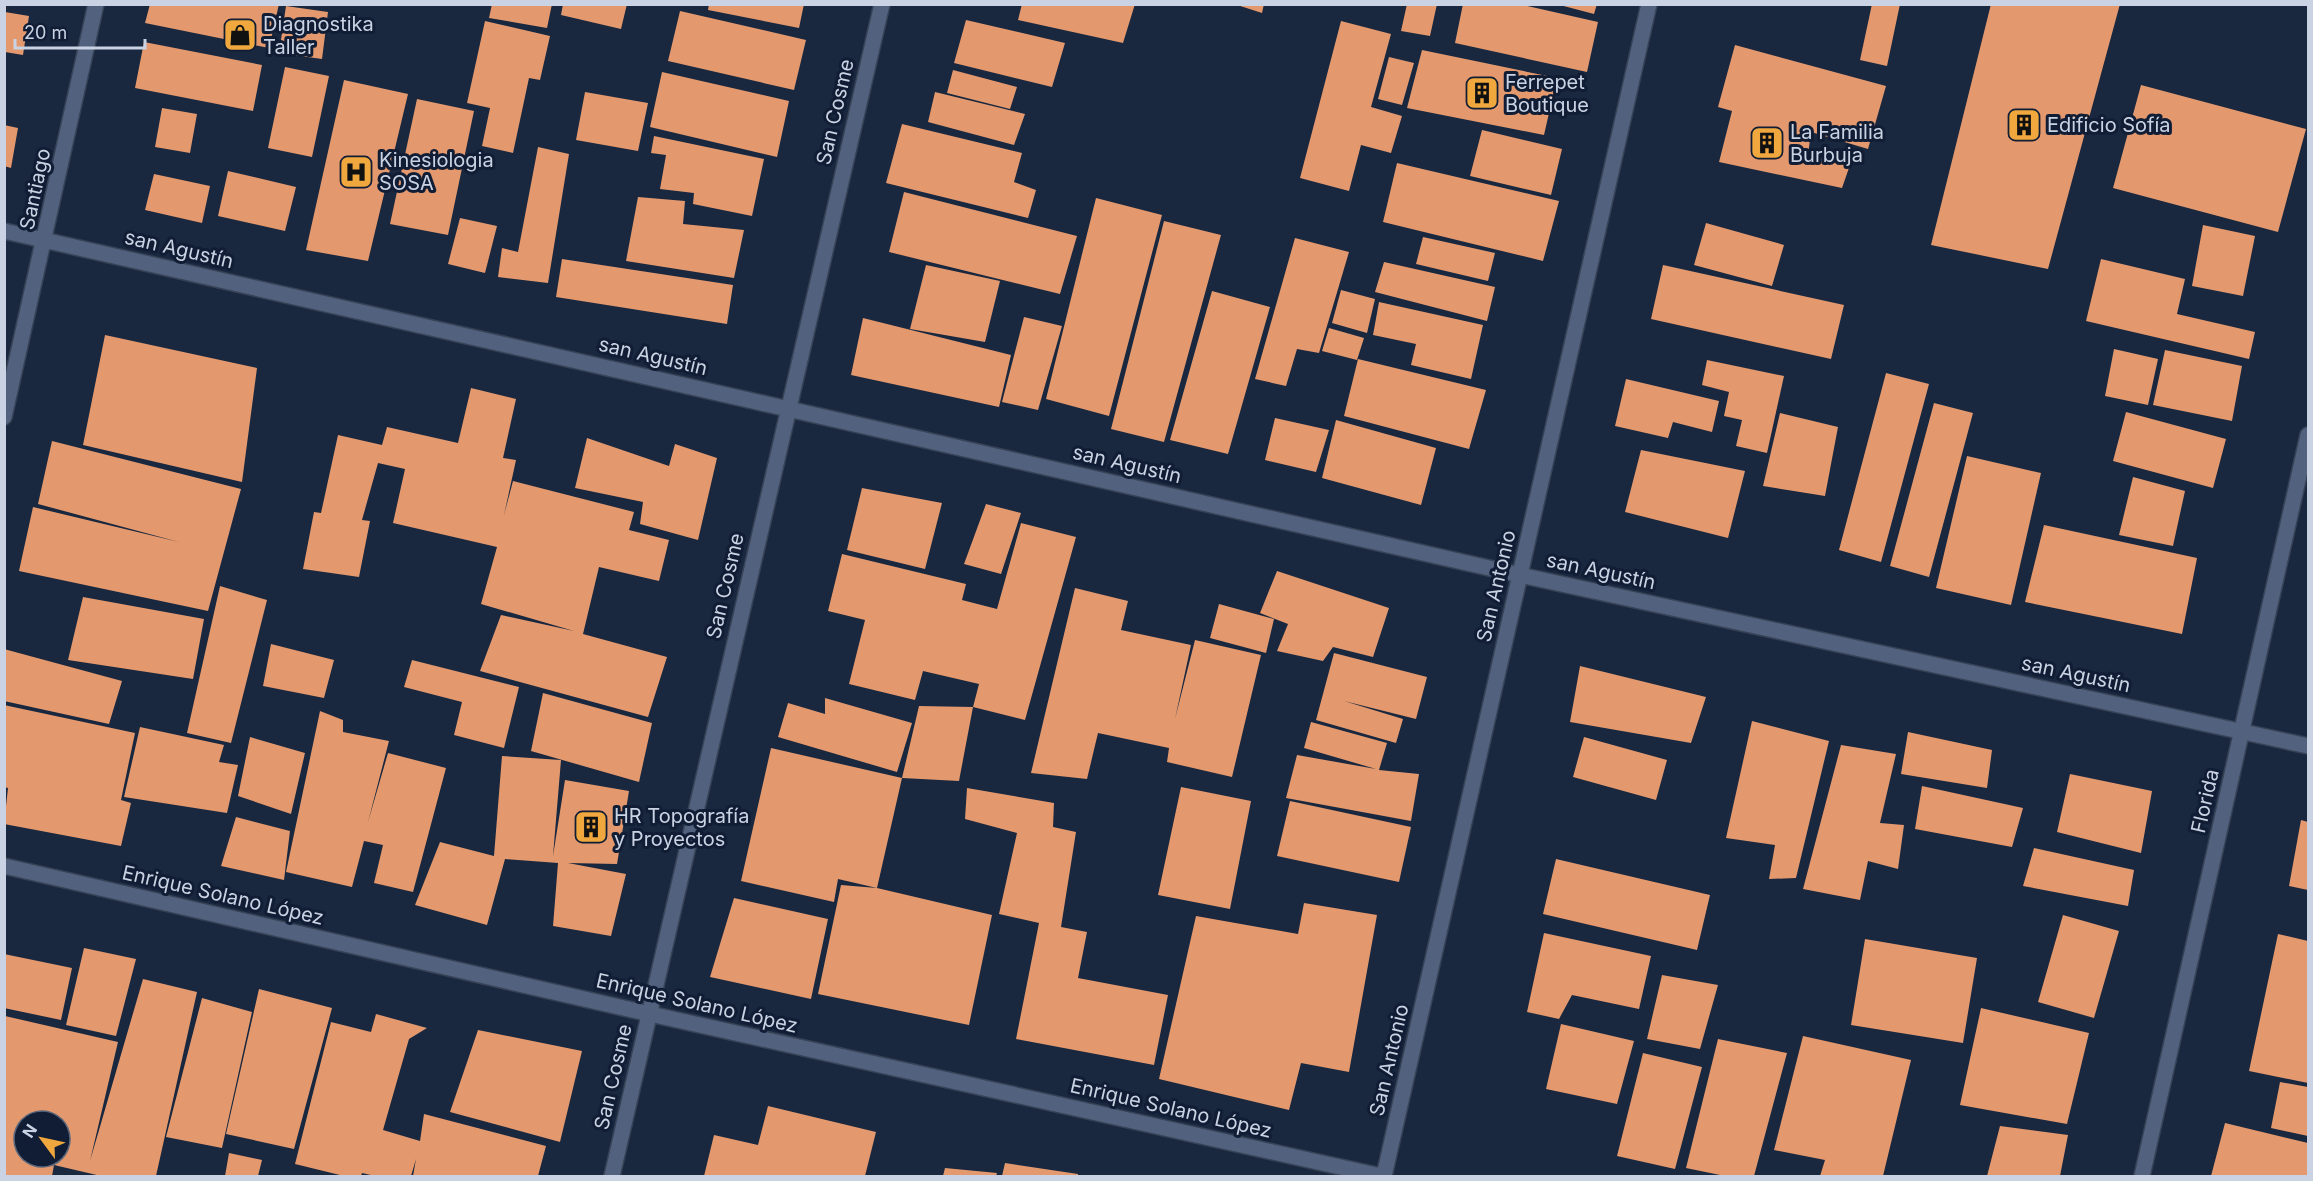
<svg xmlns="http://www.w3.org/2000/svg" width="2313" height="1181" viewBox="0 0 2313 1181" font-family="Inter,sans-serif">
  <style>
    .building { fill: #e3996d; fill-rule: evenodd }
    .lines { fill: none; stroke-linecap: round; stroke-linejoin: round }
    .minor-casing { stroke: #374256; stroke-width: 18 }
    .minor { stroke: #52627e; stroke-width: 15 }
    .labels { text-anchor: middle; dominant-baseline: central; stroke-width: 6; stroke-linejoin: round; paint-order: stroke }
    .poi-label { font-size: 20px; fill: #cad3e3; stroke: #101d35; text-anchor: start }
    .street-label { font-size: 20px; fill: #cad3e3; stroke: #101d35 }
  </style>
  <rect width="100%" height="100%" fill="#19273f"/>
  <!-- building -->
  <path class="building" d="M150,4H279L269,48L145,23Z
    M492,4H552L547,28L489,18Z
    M563,4H627L621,29L561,15Z
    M709,4H804L799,28L708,10Z
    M1022,4H1135L1123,43L1018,20Z
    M1234,4H1264L1262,13Z
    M1407,4H1437L1430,36L1401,31Z
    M1463,4H1519L1598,22L1587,72L1455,43Z
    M1556,4H1597L1594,14Z
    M1872,4H1900L1887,66L1860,60Z
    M1991,4H2120L2048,269L1931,245Z
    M286,6L328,12L322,59L279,53Z
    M680,11L806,40L794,90L668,61Z
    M5,12L29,16L23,55L5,52Z
    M966,20L1065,43L1052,87L954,63Z
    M485,21L550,36L540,80L529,78L513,153L482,146L490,108L467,103Z
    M1341,21L1391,34L1371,107L1402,116L1391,153L1361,145L1349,191L1300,178Z
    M144,42L262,65L253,111L135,88Z
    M1735,45L1886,86L1868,149L1811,132L1808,155L1850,165L1842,188L1719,162L1732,111L1718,107Z
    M1422,50L1557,78L1544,135L1407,108Z
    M1389,57L1414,63L1402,105L1378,99Z
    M285,67L329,76L312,157L268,148Z
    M953,70L1017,87L1010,109L947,93Z
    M662,72L789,101L777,157L650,127Z
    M344,80L408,94L368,261L306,250Z
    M2141,85L2306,129L2278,232L2113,188Z
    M585,92L648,103L638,151L576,140Z
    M935,92L1025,114L1014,145L928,122Z
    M417,99L474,111L448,235L390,224Z
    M162,108L197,114L190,153L155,147Z
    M902,124L1022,153L1014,182L1036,190L1028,218L886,183Z
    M4,125L18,128L11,168L4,166Z
    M1482,130L1562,149L1551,195L1470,176Z
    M654,136L764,159L752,216L693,204L694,193L660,189L666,155L651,153Z
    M538,147L569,154L548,283L498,277L502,248L518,252Z
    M1397,163L1559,201L1543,261L1383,222Z
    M228,171L296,187L285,231L218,216Z
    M154,174L210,186L202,223L145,210Z
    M904,192L1077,236L1060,294L889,252Z
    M638,197L685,201L683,224L744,230L734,278L626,261Z
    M1096,198L1162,215L1109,416L1046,399Z
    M460,218L497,226L485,273L448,264Z
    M1164,221L1221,235L1164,442L1111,429Z
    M1706,223L1784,245L1772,286L1694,265Z
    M2203,225L2255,236L2243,296L2192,286Z
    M1423,237L1495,253L1488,281L1416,264Z
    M1295,238L1349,252L1319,353L1297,349L1286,386L1255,379Z
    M562,259L733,285L727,324L556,297Z
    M2101,259L2185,279L2177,314L2255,332L2249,359L2086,321Z
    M1384,262L1495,287L1487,321L1375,292Z
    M926,265L1000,281L985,342L910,329Z
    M1663,265L1844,305L1831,359L1651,319Z
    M1341,290L1375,299L1367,333L1332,323Z
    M1212,291L1270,307L1228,454L1170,440Z
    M1379,302L1483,325L1471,379L1411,365L1416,344L1373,335Z
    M1024,317L1062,326L1038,410L1002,402Z
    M863,318L1011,355L999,407L851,375Z
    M1329,328L1364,338L1357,360L1322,351Z
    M105,335L257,368L242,482L83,445Z
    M2114,349L2158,359L2148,405L2105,396Z
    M2165,350L2242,366L2232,421L2153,405Z
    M1358,359L1486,390L1469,449L1344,416Z
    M1707,360L1784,376L1767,453L1736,446L1742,420L1724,416L1729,392L1702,385Z
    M1886,373L1929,384L1881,562L1839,550Z
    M1626,379L1719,401L1712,432L1673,422L1668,438L1615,426Z
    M471,388L516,399L503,458L516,460L504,515L513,481L634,512L629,530L669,540L659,581L599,567L583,634L667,657L648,717L480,671L501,615L574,631L481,604L497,547L393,523L405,469L378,463L362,520L370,521L359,577L303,569L314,512L321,513L338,435L382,445L387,427L458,443Z
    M1934,403L1973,413L1929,577L1890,566Z
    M2126,412L2226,439L2213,488L2113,461Z
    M1780,413L1838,427L1825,496L1763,486Z
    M1275,418L1329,430L1316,472L1265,460Z
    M1336,420L1436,448L1421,505L1322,478Z
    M587,438L669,466L675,444L717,458L698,540L640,524L643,502L575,488Z
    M52,441L241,489L208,611L19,571L33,507L179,542L38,504Z
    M1641,450L1745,471L1728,538L1625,512Z
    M1967,456L2041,473L2011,605L1936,588Z
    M2133,477L2185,491L2173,546L2119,535Z
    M862,488L942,503L925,569L847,550Z
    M986,504L1021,513L1001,574L964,564Z
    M1021,523L1076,537L1025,720L973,707L979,684L923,671L915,700L849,684L865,620L828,611L842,554L966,584L962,600L997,609Z
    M2044,525L2197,558L2182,634L2025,602Z
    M1277,571L1389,608L1373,657L1333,647L1323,661L1277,651L1288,624L1260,613Z
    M220,586L267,600L231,743L187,733Z
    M1075,588L1128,601L1121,630L1191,645L1175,719L1195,640L1261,655L1232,777L1167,762L1169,748L1098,733L1087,779L1031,773Z
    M83,597L204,619L193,679L68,660Z
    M1219,604L1274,619L1266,653L1210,638Z
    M271,644L334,660L324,698L263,686Z
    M4,649L122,681L109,724L4,701Z
    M1334,653L1427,677L1416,719L1344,701L1403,719L1396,743L1316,720Z
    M412,660L519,687L504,748L454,735L462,702L404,687Z
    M1580,666L1706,697L1691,743L1570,722Z
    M543,693L652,723L639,782L531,751Z
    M825,698L912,723L897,772L778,737L788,703L825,714Z
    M4,705L135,733L121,800L131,803L121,846L4,824L8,788L4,787Z
    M919,706L973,707L959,781L902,778Z
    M320,711L343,720V732L389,741L368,822L388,753L446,768L413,892L374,883L383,845L364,841L352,887L286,872Z
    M1752,721L1829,741L1796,878L1769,879L1775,845L1726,838Z
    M1311,722L1387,743L1379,770L1419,774L1411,821L1286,798L1297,755L1376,769L1304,748Z
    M140,727L224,745L219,762L238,765L227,813L124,797Z
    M1908,732L1992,750L1987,788L1901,774Z
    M250,737L305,753L291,814L238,796Z
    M1584,737L1667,760L1656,800L1573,777Z
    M1841,745L1896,754L1880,823L1904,825L1898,869L1868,861L1860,900L1803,889Z
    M771,748L902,778L877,888L992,915L969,1025L818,994L841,885L877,888L838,879L834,902L741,881Z
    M502,756L561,760L553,856L565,780L629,791L617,864L568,863L626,874L611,936L553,926L558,863L505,859L487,925L415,905L440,842L494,856Z
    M2070,774L2152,791L2141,853L2057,832Z
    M1922,786L2023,808L2012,847L1915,829Z
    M1181,787L1251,801L1230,909L1158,895Z
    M967,788L1054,803L1053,827L1076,832L1061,927L1087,932L1078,978L1168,995L1154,1065L1016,1039L1039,923L999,914L1017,833L965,819Z
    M1290,801L1411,827L1399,882L1277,856Z
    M236,817L290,831L284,880L221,866Z
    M2301,820L2308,822V890L2289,886Z
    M2034,848L2134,870L2128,906L2023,886Z
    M1556,859L1710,895L1697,950L1543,914Z
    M734,898L828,919L811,999L710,977Z
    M1304,903L1377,915L1349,1072L1301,1063L1289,1110L1159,1079L1196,916L1298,934Z
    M2063,915L2119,931L2094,1018L2038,1002Z
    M1544,933L1651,956L1639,1009L1572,995L1559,1019L1527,1012Z
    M2278,934L2308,941V1083L2249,1071Z
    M1865,939L1977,958L1963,1043L1851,1025Z
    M84,948L136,959L116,1036L66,1025Z
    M4,954L72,968L61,1020L4,1008Z
    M1662,975L1718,985L1700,1049L1647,1039Z
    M143,979L197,992L156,1176H101L54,1165L52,1176H5V1016L118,1042L90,1161ZM24,1121H60V1157H24Z
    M259,989L332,1008L294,1149L226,1134Z
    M202,998L252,1012L222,1148L166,1137Z
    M1981,1008L2089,1033L2067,1124L1960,1105Z
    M376,1014L427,1028L409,1039L383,1130L420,1141L424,1114L546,1146L538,1176H413L416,1159L411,1176H375L362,1173L361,1176H344L295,1164L331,1022L371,1032Z
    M1561,1024L1634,1041L1617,1104L1546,1089Z
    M478,1030L582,1051L560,1142L450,1112Z
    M1803,1036L1911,1060L1883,1176H1820L1825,1160L1774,1150Z
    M1718,1039L1787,1053L1754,1176H1725L1686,1168Z
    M1643,1053L1702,1067L1675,1169L1617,1156Z
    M2280,1082L2308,1087V1136L2271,1128Z
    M768,1106L876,1132L865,1176H704L714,1135L758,1145Z
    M2225,1123L2308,1143V1176H2211Z
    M2000,1126L2068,1135L2060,1176H1987Z
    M229,1153L262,1160L258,1176H225Z
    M1005,1163L1078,1174V1176H1002Z
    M945,1168L997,1173L996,1176H943Z"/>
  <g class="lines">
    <!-- minor casing -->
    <g class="minor-casing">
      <path id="minor" d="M4,231L1520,575L2308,746
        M4,417L96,4
        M4,866L650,1014L1381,1176
        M612,1176L882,4
        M1384,1176L1649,4
        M2142,1176L2308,435"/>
    </g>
    <!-- minor -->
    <use href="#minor" class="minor"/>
  </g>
  <!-- icons -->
  <defs>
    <g id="shop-square" transform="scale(1.725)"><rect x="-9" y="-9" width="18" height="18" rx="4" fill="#efa73e" stroke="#101d35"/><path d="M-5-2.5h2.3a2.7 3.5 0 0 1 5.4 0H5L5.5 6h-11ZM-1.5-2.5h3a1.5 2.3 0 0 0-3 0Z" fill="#111"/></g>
    <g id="building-square" transform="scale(1.725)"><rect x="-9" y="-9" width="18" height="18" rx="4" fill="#efa73e" stroke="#101d35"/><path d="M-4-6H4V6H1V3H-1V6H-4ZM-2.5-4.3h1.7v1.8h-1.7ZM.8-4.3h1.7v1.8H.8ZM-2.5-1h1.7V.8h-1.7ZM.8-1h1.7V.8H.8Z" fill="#111"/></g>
    <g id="hospital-square" transform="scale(1.725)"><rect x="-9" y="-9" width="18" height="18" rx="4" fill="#efa73e" stroke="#101d35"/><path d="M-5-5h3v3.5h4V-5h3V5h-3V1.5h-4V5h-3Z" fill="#111"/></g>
  </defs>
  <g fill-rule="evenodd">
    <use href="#shop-square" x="240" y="35"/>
    <use href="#building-square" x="1482" y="93"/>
    <use href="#building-square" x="2024" y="125"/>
    <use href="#building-square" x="1767" y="143"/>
    <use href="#hospital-square" x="356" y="172"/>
    <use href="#building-square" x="591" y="827"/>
  </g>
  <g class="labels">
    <!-- poi labels -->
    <g class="poi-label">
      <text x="263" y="24">Diagnostika<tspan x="263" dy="23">Taller</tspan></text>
      <text x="1505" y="82">Ferrepet<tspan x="1505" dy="23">Boutique</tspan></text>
      <text x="2047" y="125">Edificio Sofía</text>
      <text x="1790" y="132">La Familia<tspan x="1790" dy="23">Burbuja</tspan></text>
      <text x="379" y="160">Kinesiologia<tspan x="379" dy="23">SOSA</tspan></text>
      <text x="614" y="816">HR Topografía<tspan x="614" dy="23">y Proyectos</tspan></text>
    </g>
    <!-- street labels -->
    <g class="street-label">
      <text transform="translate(835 112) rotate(-77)">San Cosme</text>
      <text transform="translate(35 189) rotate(-78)">Santiago</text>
      <text transform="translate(179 249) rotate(13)">san Agustín</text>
      <text transform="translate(653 356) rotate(13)">san Agustín</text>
      <text transform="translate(1127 464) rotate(13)">san Agustín</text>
      <text transform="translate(1601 571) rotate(12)">san Agustín</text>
      <text transform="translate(725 586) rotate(-77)">San Cosme</text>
      <text transform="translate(1496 586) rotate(-77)">San Antonio</text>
      <text transform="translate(2076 674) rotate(12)">san Agustín</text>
      <text transform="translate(2205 801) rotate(-77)">Florida</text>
      <text transform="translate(223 895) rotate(13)">Enrique Solano López</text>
      <text transform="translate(697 1003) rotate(13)">Enrique Solano López</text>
      <text transform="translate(1389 1060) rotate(-77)">San Antonio</text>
      <text transform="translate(613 1077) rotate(-77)">San Cosme</text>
      <text transform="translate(1171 1108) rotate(13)">Enrique Solano López</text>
    </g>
  </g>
  <!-- border -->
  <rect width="2313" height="1181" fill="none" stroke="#cad3e3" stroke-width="12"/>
  <!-- north arrow -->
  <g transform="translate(42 1139) rotate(303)"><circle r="28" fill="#101d35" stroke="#5a667b" stroke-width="1.5"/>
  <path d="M0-4.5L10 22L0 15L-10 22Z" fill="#efa73e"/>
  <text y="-9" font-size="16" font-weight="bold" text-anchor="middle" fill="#cad3e3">N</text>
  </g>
  <!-- scale -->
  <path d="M15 39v9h130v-9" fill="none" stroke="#cad3e3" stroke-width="3"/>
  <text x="24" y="39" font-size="18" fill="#cad3e3" stroke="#101d35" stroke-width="4.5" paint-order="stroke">20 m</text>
</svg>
